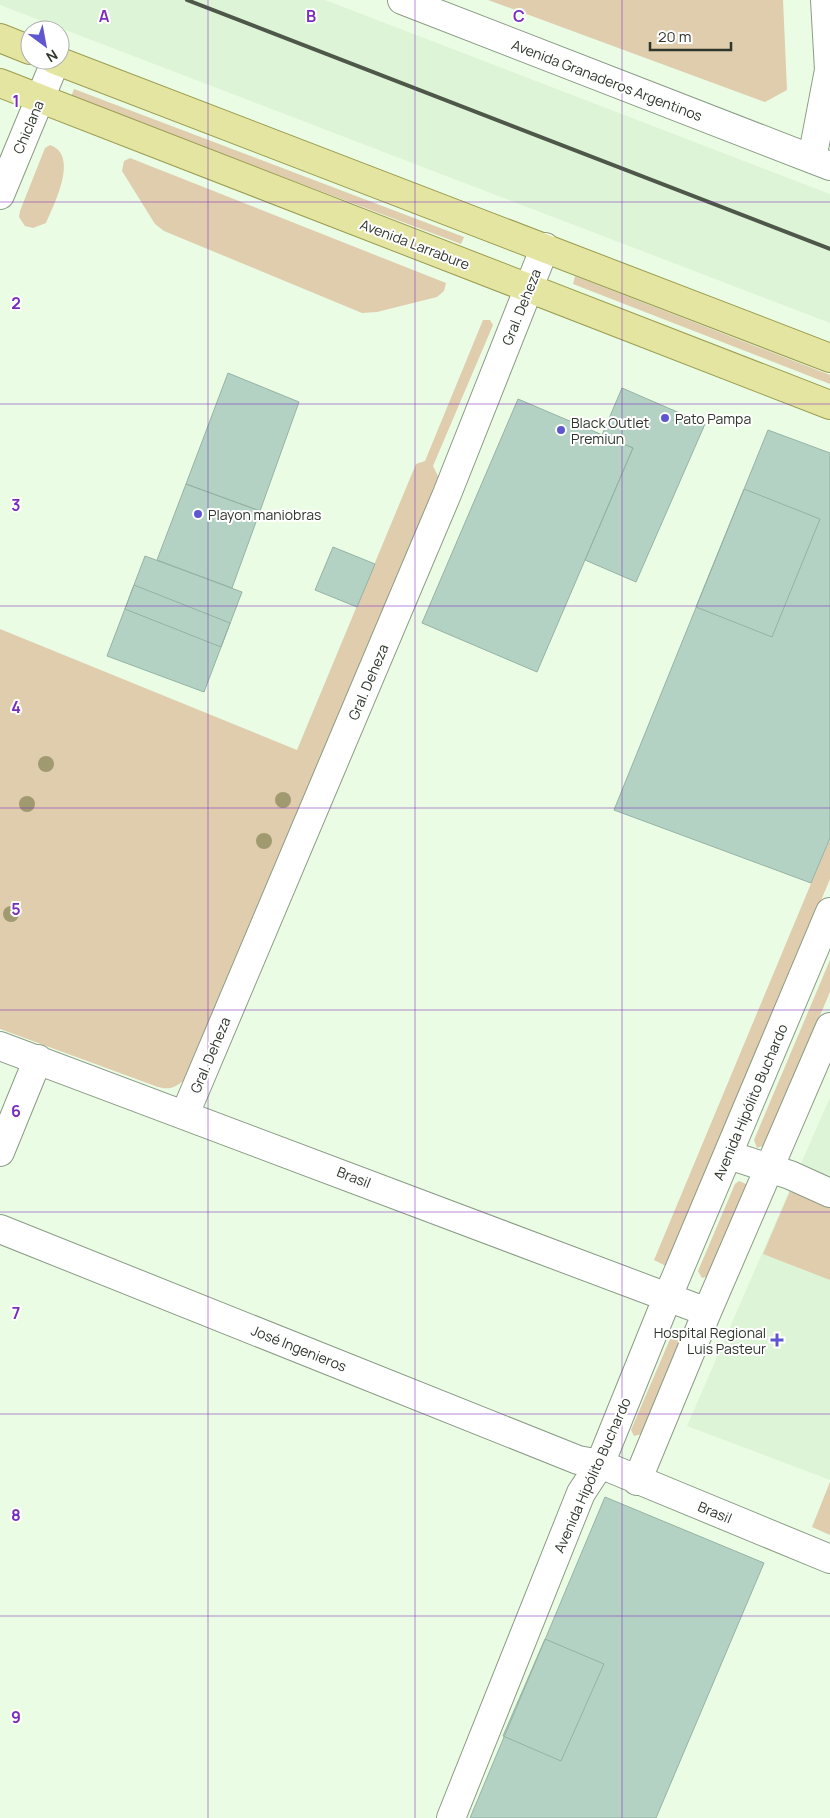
<svg xmlns="http://www.w3.org/2000/svg" width="830" height="1818" viewBox="0 0 830 1818" font-family="Manrope,sans-serif">
  <style>
    .built { fill: #ddf5d6 }
    .green { fill: #dfcdae }
    .building { fill: #b4d2c4; stroke: #95b3a5 }
    .lines { fill: none; stroke-linecap: round; stroke-linejoin: round }
    .minor-casing { stroke: #8b9c86; stroke-width: 30 }
    .major-casing { stroke: #9a9d50; stroke-width: 30 }
    .minor { stroke: #fff; stroke-width: 28 }
    .major { stroke: #e5e5a2; stroke-width: 28 }
    .rail { stroke: #4e574a; stroke-width: 4 }
    .tree { fill: #a19a71 }
    .grid { fill: none; stroke: #7b2cbf; stroke-width: 1; stroke-opacity: 0.55 }
    .poi-dot { fill: #5f57d0; stroke: #fff; stroke-width: 2 }
    .labels { text-anchor: middle; dominant-baseline: central; stroke-width: 4; stroke-linejoin: round; paint-order: stroke }
    .street-label { font-size: 14px; fill: #2f362c; stroke: #fff }
    .poi-label { font-size: 14px; fill: #2f362c; stroke: #fff; text-anchor: start }
    .grid-label { font-size: 16px; text-anchor: middle; font-weight: bold; fill: #7b2cbf; stroke: #fff; stroke-width: 4; stroke-linejoin: round; paint-order: stroke }
  </style>
  <rect width="100%" height="100%" fill="#eafce4"/>
  <!-- built -->
  <path class="built" d="M0,0H325L830,194V323L0,5Z
    M830,1097V1480L687,1426Z"/>
  <!-- green -->
  <path class="green" d="M488,0H783L787,90L765,102Z
    M74,89L464,237L461,244L71,97Z
    M50,145C80,155 53,206 46,223L33,228L25,226L19,217L20,211L45,148Z
    M130,158L446,283L444,291L437,297L377,312L362,313L164,231L155,224L122,171L124,161Z
    M575,276L830,375V384L573,284Z
    M483,320H490L493,325L433,466L439,478L183,1081C174,1088 169,1090 158,1087L0,1029V629L297,750L416,464L425,461Z
    M830,838V879L668,1267L654,1260Z
    M830,960V992L765,1145L757,1148L754,1140Z
    M739,1181L746,1184L747,1189L710,1276L702,1278L698,1271L735,1184Z
    M790,1191L830,1207V1280L763,1254Z
    M677,1330L683,1333L684,1336L642,1434L634,1436L631,1430L673,1332Z
    M830,1482V1535L812,1527Z"/>
  <!-- building -->
  <path class="building" d="M228,373L299,402L260,511L186,484Z
    M622,388L705,424L636,582L585,560L633,448L602,435Z
    M518,399L633,448L537,672L422,623Z
    M768,430L830,453V838L811,883L614,810Z
    M186,484L260,511L232,588L157,560Z
    M744,489L820,519L772,637L696,607Z
    M333,547L375,564L357,607L315,590Z
    M145,556L242,592L204,692L107,656Z
    M134,585L230,623L221,647L125,609Z
    M605,1497L764,1563L656,1818H470Z
    M545,1639L604,1664L561,1761L503,1736Z"/>
  <g class="lines">
    <!-- minor casing -->
    <g class="minor-casing">
      <path id="minor" d="M402,0L830,166
        M812,159L829,70L825,0
        M0,195L56,60
        M0,1046L707,1312
        M185,1114L447,494L545,247
        M0,1152L38,1059
        M729,1155L790,1175L830,1193
        M0,1229L578,1460L600,1464L830,1559
        M637,1481L707,1312L830,1027
        M451,1818L581,1493L600,1464L668,1296L830,912"/>
    </g>
    <!-- major casing -->
    <g class="major-casing">
      <path id="major" d="M0,38L30,50
        M55,60L830,358
        M0,83L830,405"/>
    </g>
    <!-- minor -->
    <use href="#minor" class="minor"/>
    <!-- major -->
    <use href="#major" class="major"/>
    <!-- rail -->
    <path class="rail" d="M187,0L830,249"/>
  </g>
  <!-- trees -->
  <g class="tree">
    <circle cx="46" cy="764" r="8"/>
    <circle cx="283" cy="800" r="8"/>
    <circle cx="27" cy="804" r="8"/>
    <circle cx="264" cy="841" r="8"/>
    <circle cx="11" cy="914" r="8"/>
  </g>
  <!-- grid -->
  <path class="grid" d="M208,0V1818M415,0V1818M622,0V1818M0,202H830M0,404H830M0,606H830M0,808H830M0,1010H830M0,1212H830M0,1414H830M0,1616H830"/>
  <!-- markers -->
  <g class="poi-dot">
    <circle cx="665" cy="418" r="5"/>
    <circle cx="561" cy="430" r="5"/>
    <circle cx="198" cy="514" r="5"/>
    <path d="M774.5 1332.5h5v5h5v5h-5v5h-5v-5h-5v-5h5z"/>
  </g>
  <g class="labels">
    <!-- street labels -->
    <g class="street-label">
      <text transform="translate(607 80) rotate(21)">Avenida Granaderos Argentinos</text>
      <text transform="translate(28 127) rotate(-67)">Chiclana</text>
      <text transform="translate(415 244) rotate(21)">Avenida Larrabure</text>
      <text transform="translate(521 307) rotate(-68)">Gral. Deheza</text>
      <text transform="translate(368 682) rotate(-67)">Gral. Deheza</text>
      <text transform="translate(210 1055) rotate(-67)">Gral. Deheza</text>
      <text transform="translate(750 1102) rotate(-67)">Avenida Hipólito Buchardo</text>
      <text transform="translate(354 1177) rotate(21)">Brasil</text>
      <text transform="translate(299 1348) rotate(22)">José Ingenieros</text>
      <text transform="translate(592 1475) rotate(-66)">Avenida Hipólito Buchardo</text>
      <text transform="translate(715 1512) rotate(22)">Brasil</text>
    </g>
    <!-- poi labels -->
    <g class="poi-label">
      <text x="675" y="418">Pato Pampa</text>
      <text x="571" y="422">Black Outlet<tspan x="571" dy="16">Premiun</tspan></text>
      <text x="208" y="514">Playon maniobras</text>
      <text x="766" y="1332" text-anchor="end">Hospital Regional<tspan x="766" dy="16">Luis Pasteur</tspan></text>
    </g>
  </g>
  <g class="grid-label">
    <text x="104" y="22">A</text>
    <text x="311" y="22">B</text>
    <text x="519" y="22">C</text>
    <text x="16" y="107">1</text>
    <text x="16" y="309">2</text>
    <text x="16" y="511">3</text>
    <text x="16" y="713">4</text>
    <text x="16" y="915">5</text>
    <text x="16" y="1117">6</text>
    <text x="16" y="1319">7</text>
    <text x="16" y="1521">8</text>
    <text x="16" y="1723">9</text>
  </g>
  <!-- north arrow -->
  <g transform="translate(45 45) rotate(148)"><circle r="24" fill="#ffffff" stroke="#acafab"/>
  <path d="M0-4L9 19L0 12L-9 19Z" fill="#5f57d0"/>
  <text y="-8" font-size="14" font-weight="bold" text-anchor="middle" fill="#2f362c">N</text>
  </g>
  <!-- scale -->
  <path d="M650 42v8h81v-8" fill="none" stroke="#2f362c" stroke-width="2.5"/>
  <text x="658" y="42" font-size="15" fill="#2f362c" stroke="#ffffff" stroke-width="4" paint-order="stroke">20 m</text>
</svg>
